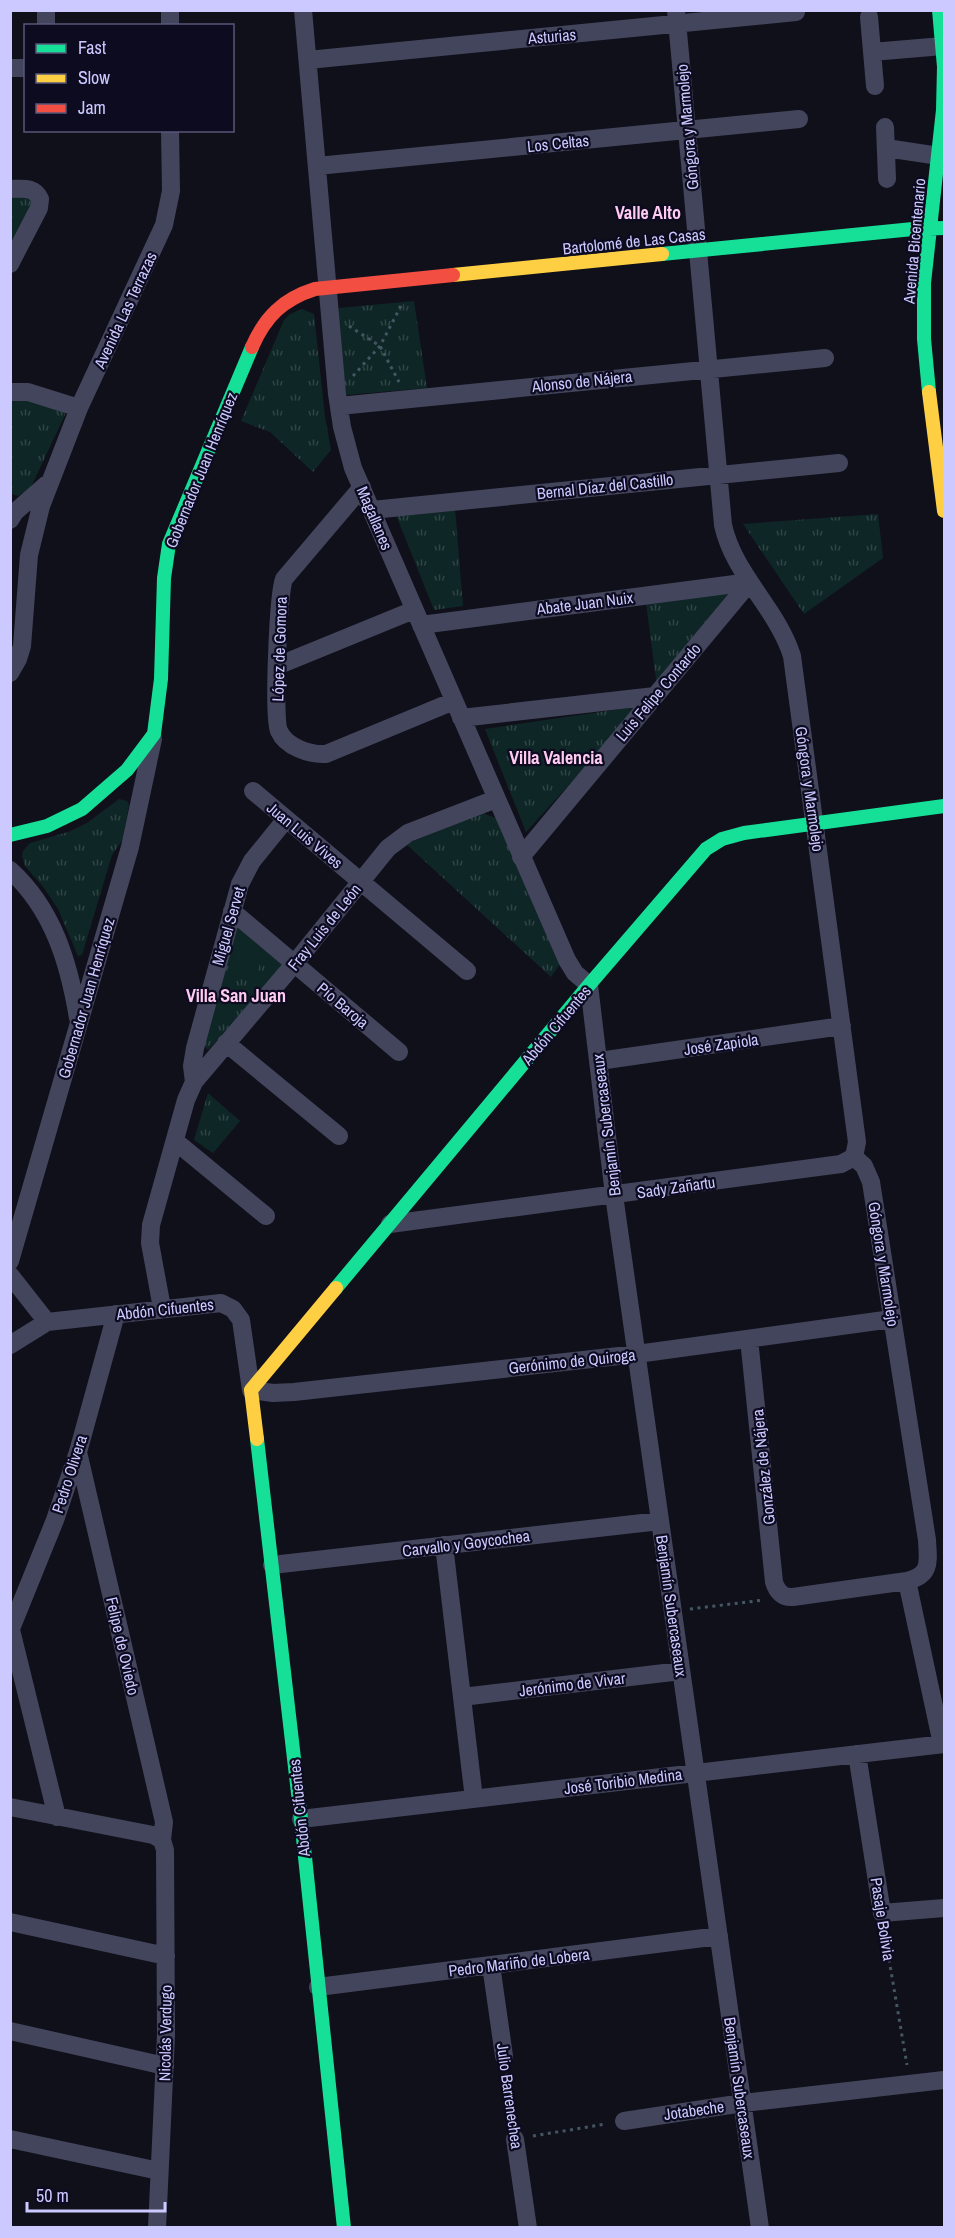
<svg xmlns="http://www.w3.org/2000/svg" width="955" height="2238" viewBox="0 0 955 2238" font-family="'Archivo Narrow',sans-serif">
  <style>
    .grass { fill: url(#grass-tufts) }
    .pitch { fill: #0e2625 }
    .lines { fill: none; stroke-linecap: round; stroke-linejoin: round }
    .path { stroke: #445662; stroke-width: 3; stroke-dasharray: 3 4.5; stroke-linecap: butt }
    .street { stroke: #43455c; stroke-width: 18 }
    .fast { stroke: #16e098; stroke-width: 14 }
    .slow { stroke: #ffcf43; stroke-width: 14 }
    .jam { stroke: #f24e42; stroke-width: 14 }
    .labels { text-anchor: middle; dominant-baseline: central; stroke-width: 4.5; stroke-linejoin: round; paint-order: stroke }
    .street-label { font-size: 16px; fill: #cbc9ff; stroke: #0c0b20 }
    .neighbourhood-label { font-size: 18px; font-weight: bold; fill: #ffcbf1; stroke: #0c0b20 }
  </style>
  <defs>
    <pattern id="grass-tufts" width="24" height="20" patternUnits="userSpaceOnUse" patternTransform="scale(1.5)"><rect width="24" height="20" fill="#0e2625"/><path d="M3 7l-1-3M5 7V3M7 7l1-3M15 17l-1-3M17 17v-4M19 17l1-3" fill="none" stroke="#304446"/></pattern>
  </defs>
  <rect width="100%" height="100%" fill="#10101b"/>
  <!-- grass -->
  <path class="grass" d="M11,195L35,197L11,254Z
    M414,301L427,388L346,395L338,308Z
    M302,309L314,314L325,417L331,450L313,472L270,432L241,421L284,320L290,314Z
    M10,395L64,411L65,415L30,489L18,496L11,494Z
    M455,508L463,606L434,610L396,515Z
    M878,514L883,558L804,614L743,524Z
    M734,590L657,687L646,603Z
    M641,706L526,832L485,729Z
    M119,799L127,801L129,805L123,839L112,855L82,955L78,956L58,909L44,888L25,866L22,856L23,851L30,843L68,832L87,823Z
    M482,813L496,818L560,964L551,977L406,844Z
    M236,925L282,965L279,972L208,1050L204,1046Z
    M208,1093L240,1121L213,1153L194,1140Z"/>
  <!-- pitch -->
  <path class="pitch" d="M236,945L263,952L255,982L228,974Z"/>
  <g class="lines">
    <!-- path -->
    <path class="path" d="M349,326L380,346L399,382
      M353,376L380,346L403,302
      M690,1609L764,1600
      M884,1930L907,2065
      M507,2073L513,2123
      M533,2136L606,2124"/>
    <!-- street -->
    <path class="street" d="M46,10V26
      M170,10V26
      M303,10L337,394L342,427L353,468L567,960L575,973L589,985L614,1195L760,2228
      M676,10L723,525C734,575 777,608 792,656L857,1142L854,1157
      M869,17L875,86
      M872,52L943,46
      M308,60L796,12
      M10,68H26
      M885,127L887,179
      M886,148L939,156
      M317,166L799,119
      M10,189C22,189 34,186 40,199L39,208L10,264
      M10,392H28L79,408
      M339,406L825,358
      M362,487L284,579C278,594 273,718 279,731C286,747 310,755 326,754L454,701
      M372,510L839,463
      M10,520L15,512L47,484
      M421,625L750,582
      M277,666L414,610
      M10,673L18,659L22,646L29,555L41,506L79,408L164,225L171,191L170,130
      M461,718L655,696
      M253,791L467,971
      M521,857L750,582
      M10,870C53,909 69,963 78,1018
      M232,911L399,1052
      M226,1043L339,1136
      M599,1061L842,1026
      M194,1082L192,1066L195,1048L240,884L252,861L286,819
      M175,1141L266,1216
      M390,1224L841,1164L854,1157
      M10,1261L130,847L153,739
      M10,1275L47,1322
      M162,1308L150,1243L151,1225L186,1100L194,1082L294,964L388,848L408,833L496,799
      M749,1339L774,1582C777,1592 783,1598 793,1597L907,1581C932,1575 928,1561 927,1540L871,1182L864,1166L854,1157
      M10,1345L47,1322L221,1303L233,1309L241,1320L251,1390L273,1393L294,1392L637,1354L892,1319
      M78,1452L164,1822L162,1840
      M444,1545L474,1799
      M272,1565L660,1521
      M907,1581L942,1744
      M11,1630L57,1817
      M10,1631L55,1520L78,1452L116,1314
      M462,1697L681,1671
      M857,1754L882,1913L944,1908
      M10,1807L153,1835L162,1840
      M301,1819L944,1744
      M10,1922L166,1956
      M491,1965L504,2056
      M318,1987L719,1936
      M10,2031L165,2066
      M624,2121L743,2103L944,2080
      M10,2139L159,2171
      M515,2139L528,2228
      M157,2228L166,2035L165,1850L162,1840"/>
    <!-- fast -->
    <path class="fast" d="M662,254L913,229L944,228
      M929,392L924,339V283L943,110L944,67L939,10
      M10,835L47,826L82,809L127,770L154,734L161,679L164,578L169,544L252,347
      M336,1288L589,985L706,849L722,839L744,833L944,806
      M257,1439L301,1819L344,2228"/>
    <!-- slow -->
    <path class="slow" d="M453,275L662,254
      M929,392L944,511
      M257,1439L251,1390L336,1288"/>
    <!-- jam -->
    <path class="jam" d="M252,347C265,317 283,299 315,289L453,275"/>
  </g>
  <g class="labels">
    <!-- street labels -->
    <g class="street-label">
      <text transform="translate(552 36) rotate(-5)">Asturias</text>
      <text transform="translate(687 127) rotate(-95)">Góngora y Marmolejo</text>
      <text transform="translate(558 143) rotate(-6)">Los Celtas</text>
      <text transform="translate(634 241) rotate(-6)">Bartolomé de Las Casas</text>
      <text transform="translate(914 241) rotate(-85)">Avenida Bicentenario</text>
      <text transform="translate(125 310) rotate(-65)">Avenida Las Terrazas</text>
      <text transform="translate(582 381) rotate(-6)">Alonso de Nájera</text>
      <text transform="translate(201 470) rotate(-68)">Gobernador Juan Henríquez</text>
      <text transform="translate(605 486) rotate(-6)">Bernal Díaz del Castillo</text>
      <text transform="translate(375 518) rotate(67)">Magallanes</text>
      <text transform="translate(585 603) rotate(-7)">Abate Juan Nuix</text>
      <text transform="translate(279 649) rotate(-88)">López de Gomora</text>
      <text transform="translate(658 692) rotate(-50)">Luis Felipe Contardo</text>
      <text transform="translate(810 789) rotate(82)">Góngora y Marmolejo</text>
      <text transform="translate(305 835) rotate(40)">Juan Luis Vives</text>
      <text transform="translate(228 926) rotate(-74)">Miguel Servet</text>
      <text transform="translate(324 927) rotate(-51)">Fray Luis de León</text>
      <text transform="translate(86 998) rotate(-74)">Gobernador Juan Henríquez</text>
      <text transform="translate(343 1005) rotate(40)">Pío Baroja</text>
      <text transform="translate(556 1025) rotate(-50)">Abdón Cifuentes</text>
      <text transform="translate(721 1044) rotate(-8)">José Zapiola</text>
      <text transform="translate(606 1125) rotate(-97)">Benjamín Subercaseaux</text>
      <text transform="translate(676 1187) rotate(-8)">Sady Zañartu</text>
      <text transform="translate(884 1264) rotate(81)">Góngora y Marmolejo</text>
      <text transform="translate(165 1309) rotate(-6)">Abdón Cifuentes</text>
      <text transform="translate(572 1361) rotate(-6)">Gerónimo de Quiroga</text>
      <text transform="translate(763 1467) rotate(-96)">González de Nájera</text>
      <text transform="translate(69 1474) rotate(-72)">Pedro Olivera</text>
      <text transform="translate(466 1543) rotate(-7)">Carvallo y Goycochea</text>
      <text transform="translate(672 1606) rotate(82)">Benjamín Subercaseaux</text>
      <text transform="translate(123 1646) rotate(77)">Felipe de Oviedo</text>
      <text transform="translate(572 1684) rotate(-7)">Jerónimo de Vivar</text>
      <text transform="translate(623 1781) rotate(-7)">José Toribio Medina</text>
      <text transform="translate(299 1808) rotate(-96)">Abdón Cifuentes</text>
      <text transform="translate(883 1919) rotate(81)">Pasaje Bolivia</text>
      <text transform="translate(519 1962) rotate(-7)">Pedro Mariño de Lobera</text>
      <text transform="translate(165 2033) rotate(-89)">Nicolás Verdugo</text>
      <text transform="translate(740 2088) rotate(82)">Benjamín Subercaseaux</text>
      <text transform="translate(510 2096) rotate(82)">Julio Barrenechea</text>
      <text transform="translate(694 2110) rotate(-8)">Jotabeche</text>
    </g>
    <!-- neighbourhood labels -->
    <g class="neighbourhood-label">
      <text x="648" y="212">Valle Alto</text>
      <text x="556" y="757">Villa Valencia</text>
      <text x="236" y="995">Villa San Juan</text>
    </g>
  </g>
  <!-- border -->
  <rect width="955" height="2238" fill="none" stroke="#cbc9ff" stroke-width="24"/>
  <!-- legend -->
  <rect x="24" y="24" width="210" height="108" fill="#0c0b20" stroke="#585779" stroke-width="1.5"/>
  <rect x="36" y="44" width="30" height="9" fill="#16e098" stroke="#585779" stroke-width="1.5"/>
  <text x="78" y="54" font-size="18" fill="#cbc9ff">Fast</text>
  <rect x="36" y="74" width="30" height="9" fill="#ffcf43" stroke="#585779" stroke-width="1.5"/>
  <text x="78" y="84" font-size="18" fill="#cbc9ff">Slow</text>
  <rect x="36" y="104" width="30" height="9" fill="#f24e42" stroke="#585779" stroke-width="1.5"/>
  <text x="78" y="114" font-size="18" fill="#cbc9ff">Jam</text>
  <!-- scale -->
  <path d="M27 2202v9h138v-9" fill="none" stroke="#cbc9ff" stroke-width="3"/>
  <text x="36" y="2202" font-size="18" fill="#cbc9ff" stroke="#0c0b20" stroke-width="4.5" paint-order="stroke">50 m</text>
</svg>
